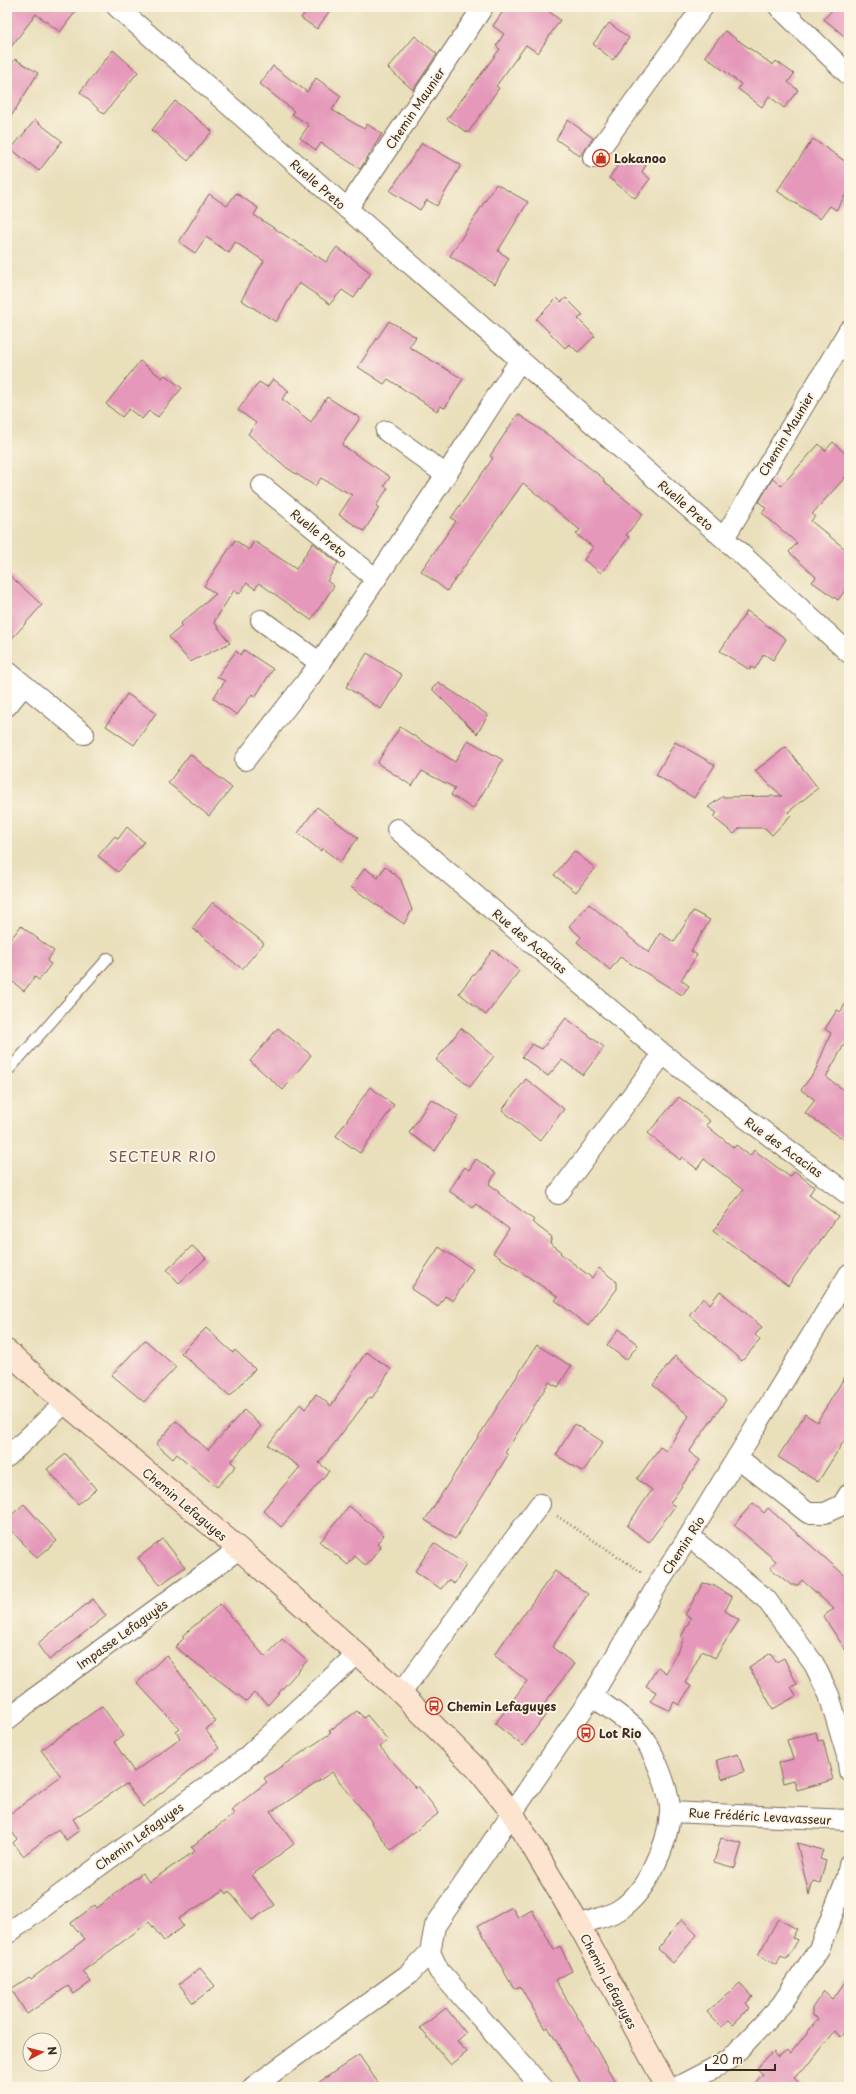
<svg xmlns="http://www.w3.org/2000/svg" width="856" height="2094" viewBox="0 0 856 2094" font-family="'Playpen Sans',sans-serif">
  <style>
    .building { fill: #e598ba }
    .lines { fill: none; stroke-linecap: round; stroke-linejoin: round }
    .lane-casing { stroke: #786955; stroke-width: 12 }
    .street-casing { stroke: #786955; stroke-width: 22 }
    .secondary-casing { stroke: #786955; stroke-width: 24 }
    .path { stroke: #786955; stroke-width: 2.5; stroke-dasharray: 1 3; stroke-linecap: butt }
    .lane { stroke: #fff; stroke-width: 10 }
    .street { stroke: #fff; stroke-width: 20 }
    .secondary { stroke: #fde4d0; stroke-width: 22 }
    .labels { text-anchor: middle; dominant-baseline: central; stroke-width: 4; stroke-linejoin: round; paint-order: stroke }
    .street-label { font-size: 12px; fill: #3b2a1e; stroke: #fcf5e5 }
    .poi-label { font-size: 12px; font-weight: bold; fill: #3b2a1e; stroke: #fcf5e5; text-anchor: start }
    .quarter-label { font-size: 14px; letter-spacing: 1px; fill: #765055; stroke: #fcf5e5 }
  </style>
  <rect width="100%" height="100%" fill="#fcf5e5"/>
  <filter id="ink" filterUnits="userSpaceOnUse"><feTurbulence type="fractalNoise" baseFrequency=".025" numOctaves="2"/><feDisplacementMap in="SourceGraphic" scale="8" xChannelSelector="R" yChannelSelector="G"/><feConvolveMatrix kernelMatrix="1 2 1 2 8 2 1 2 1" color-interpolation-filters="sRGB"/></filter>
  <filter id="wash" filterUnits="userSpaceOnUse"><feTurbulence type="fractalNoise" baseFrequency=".012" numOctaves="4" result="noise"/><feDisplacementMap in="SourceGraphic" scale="16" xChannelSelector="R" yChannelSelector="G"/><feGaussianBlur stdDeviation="0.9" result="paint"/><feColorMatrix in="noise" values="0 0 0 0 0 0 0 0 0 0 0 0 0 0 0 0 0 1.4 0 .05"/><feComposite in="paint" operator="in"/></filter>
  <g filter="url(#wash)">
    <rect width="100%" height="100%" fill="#e9dfbb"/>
    <g id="blocks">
      <!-- building -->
      <path class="building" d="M7,7H79L60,32L36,14L7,52Z
        M309,7H332L317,29L301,18Z
        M506,7H543L560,20L538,53L526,45L496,86L499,88L468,133L447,119L500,49L496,46L504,34L493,26Z
        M835,7H849V40L824,19Z
        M609,23L629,38L613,60L593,44Z
        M725,31L773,65L776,61L794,74L788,82L798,90L784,108L769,96L762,107L738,89L741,84L705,56Z
        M415,36L437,54L413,90L388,68Z
        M113,50L138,72L104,114L80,92Z
        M15,59L38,73L7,123V71Z
        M273,66L307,92L316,78L341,96L332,110L364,129L367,124L382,134L360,169L321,143L316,150L300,138L309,125L292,114L294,111L260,84Z
        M175,101L212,131L188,161L152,130Z
        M35,120L62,141L39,171L11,149Z
        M568,120L593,138L580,156L556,139Z
        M813,139L849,164V190L836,210L830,206L820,219L777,191Z
        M422,143L461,165L437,206L427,200L420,210L390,191Z
        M631,154L646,165L642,172L650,179L635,198L609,178L623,158L626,161Z
        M496,184L528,202L498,251L509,258L495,284L450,256Z
        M236,193L258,208L254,215L326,262L337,247L371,273L354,298L342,290L330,304L299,283L276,322L241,300L264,261L235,242L229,253L206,237L195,253L179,242L209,194L227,206Z
        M557,298L561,302L566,298L583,315L578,319L595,336L578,352L569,344L565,348L536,319Z
        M389,321L416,337L409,347L463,379L445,408L440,406L437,411L388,379L384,384L358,367Z
        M140,361L162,378L165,375L182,388L158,417L149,411L142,419L129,409L122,417L106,404Z
        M273,379L289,391L282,399L311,422L327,397L360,418L342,445L390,477L384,486L388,488L376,506L379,508L364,531L339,515L352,495L321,478L315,486L287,468L248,434L256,423L238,410L259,382L267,387Z
        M518,414L548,435L604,479L603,481L643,514L626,535L629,537L601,573L584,560L593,547L576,534L580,530L523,483L447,591L421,571L456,521L451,518L493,458L490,456Z
        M833,442L849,457V473L812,514L815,516L811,521L849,552V585L838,600L812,582L816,577L789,552L797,543L762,513L766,508L759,502L773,478L781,486L819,444L825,451Z
        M235,540L249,550L254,541L296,569L313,543L338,563L327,581L334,586L311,620L259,583L255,589L247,583L239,594L234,590L214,622L230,643L190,662L169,637L182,626L180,624L216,594L204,586Z
        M7,573L42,605L7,644Z
        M747,611L786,639L773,660L764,654L755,669L751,667L750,670L720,651Z
        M244,650L273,669L255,697L252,694L237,715L213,698L225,681L217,677L236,651L240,655Z
        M367,653L402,675L381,709L346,687Z
        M438,682L488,715L477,734L432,689Z
        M127,694L156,713L134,745L106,726Z
        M400,727L455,762L468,740L503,760L473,809L451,795L455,788L422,771L412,786L377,763Z
        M675,742L715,765L694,798L656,775Z
        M786,747L818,788L788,812L791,815L772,835L765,828H740L734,834L713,817L717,813L708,807L722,797L782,796L755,771Z
        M190,754L232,788L209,816L168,783Z
        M317,807L358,838L340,862L322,848L321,851L298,833Z
        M127,827L144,842L118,872L98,856L115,836L118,839Z
        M574,851L595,868L576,892L554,875Z
        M385,866L401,880L412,910L404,924L351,887L365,868L378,878Z
        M213,902L264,943L242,969L192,928Z
        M589,904L649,953L660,933L674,942L693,911L710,920L691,951L697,955L681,980L689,986L682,995L620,957L610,970L577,942L581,937L569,926Z
        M21,926L54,951L47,961L51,964L39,980L35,977L24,991L7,977V944Z
        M493,950L519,971L486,1015L459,993Z
        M849,996V1046L845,1043L826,1077L849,1094V1143L805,1113L815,1100L801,1090L815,1071L831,1033L825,1029L837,1010L841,1012Z
        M566,1018L604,1047L583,1075L562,1060L548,1076L522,1057L532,1044L542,1049Z
        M278,1028L311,1055L283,1090L250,1061Z
        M461,1028L494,1056L470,1087L436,1060Z
        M526,1079L564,1109L540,1141L502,1110Z
        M370,1087L394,1105L360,1153L336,1136Z
        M679,1097L710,1121L706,1125L734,1148L736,1145L750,1156L754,1150L790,1177L795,1171L814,1187L809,1195L838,1216L788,1286L713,1231L743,1190L704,1159L697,1169L682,1157L680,1160L648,1133Z
        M431,1099L458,1116L435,1151L409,1133Z
        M476,1159L496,1173L489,1184L499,1191L498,1193L534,1220L532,1222L552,1237L550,1243L561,1251L560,1253L592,1278L599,1268L617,1282V1289L588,1326L555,1300L558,1297L493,1253L509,1229L476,1204L473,1208L449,1191L465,1167L469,1170Z
        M192,1246L206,1258L179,1283L167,1270Z
        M439,1247L473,1269L453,1301L445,1296L438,1307L411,1289Z
        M720,1291L762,1327L755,1335L760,1340L742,1361L689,1315L703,1298L710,1304Z
        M206,1328L233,1353L235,1350L255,1369L230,1396L181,1353Z
        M619,1329L638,1345L626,1360L607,1345Z
        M145,1340L176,1367L144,1402L112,1375Z
        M537,1345L571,1366L558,1387L549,1382L505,1453L508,1455L455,1539L425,1520Z
        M366,1352L391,1369L372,1398L370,1397L319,1463L329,1471L281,1527L263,1510L300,1467L268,1445L300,1404L305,1409L316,1394L331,1406Z
        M675,1356L726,1400L689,1452L700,1460L670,1503L675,1506L649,1542L627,1526L652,1490L637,1479L660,1447L666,1451L689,1416L653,1385Z
        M849,1370V1433L818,1482L778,1457L805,1414L817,1422Z
        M244,1410L261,1426L231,1462L236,1466L217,1487L177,1454L173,1459L156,1444L176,1421L208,1450Z
        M575,1424L603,1442L583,1472L556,1455Z
        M66,1454L96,1489L78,1504L47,1469Z
        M753,1503L764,1513L768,1508L849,1579V1655L823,1616L834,1609L802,1580L798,1585H791L770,1568L776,1561L734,1525Z
        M24,1504L57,1541L37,1558L7,1526V1519Z
        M349,1506L384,1535L377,1543L381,1547L366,1566L355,1556L348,1565L320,1542Z
        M163,1539L185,1567L160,1585L138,1558Z
        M434,1543L466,1565L454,1584L448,1580L441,1589L415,1571Z
        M555,1571L588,1594L552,1647L574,1664L540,1709L546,1714L523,1746L495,1724L527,1681L494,1655Z
        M703,1583L713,1585L732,1597L725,1611L739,1620L715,1658L702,1651L685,1683L691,1686L679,1705L674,1702L669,1710L650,1701L656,1692L646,1686L658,1667L666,1673L684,1639L681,1637L691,1618L685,1615Z
        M93,1599L106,1616L49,1660L37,1644Z
        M220,1604L265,1657L282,1639L307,1661L268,1705L254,1693L246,1701L175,1647L184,1638L182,1636Z
        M771,1653L776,1662L784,1658L797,1684L791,1687L796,1696L773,1709L749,1667Z
        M166,1655L216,1722L205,1729L219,1748L143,1807L126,1784L73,1819L80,1830L66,1840L58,1829L23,1856L13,1843L17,1839L7,1825V1816L61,1776L41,1750L102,1706L123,1736L114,1742L134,1772L180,1738L176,1732L180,1729L137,1683Z
        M357,1711L364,1718L367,1715L388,1740L380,1747L416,1788L418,1786L439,1813L391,1850L371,1823L372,1822L332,1772L271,1812L294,1844L252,1875L275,1905L252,1920L229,1891L227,1894L224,1890L178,1919L183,1926L164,1941L149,1922L83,1971L91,1982L74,1994L68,1986L27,2014L11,1989L29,1977L31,1979L85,1939L71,1923L95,1905L97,1908L142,1873L149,1882L195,1851L191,1847L234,1814L231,1810L267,1782L264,1778L331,1733L329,1731Z
        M816,1732L818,1741L823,1740L833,1780L797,1790L794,1780L783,1783L778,1763L793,1759L787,1740Z
        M738,1754L744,1772L722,1779L717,1760Z
        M721,1838L742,1843L735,1868L714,1862Z
        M797,1843L823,1850L820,1859L826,1861L820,1883L813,1881L809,1895Z
        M512,1907L518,1918L532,1910L554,1950L560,1946L572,1971L555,1980L588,2034L618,2087H583L548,2027L545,2029L520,1986L514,1989L478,1926Z
        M682,1919L697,1935L673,1963L658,1949Z
        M778,1919L797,1929L792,1938L798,1940L787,1959L781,1956L776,1965L758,1955Z
        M200,1968L215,1986L193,2003L179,1984Z
        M849,1976V2025L840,2037L834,2032L810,2063L794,2077L802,2087H751L763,2074L756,2068L774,2052L778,2057L787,2050L790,2054L818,2019L812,2015V2008L824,1991L833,1999Z
        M740,1983L753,1997L746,2003L750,2008L733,2024L729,2020L721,2027L707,2012Z
        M446,2008L466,2033L457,2041L467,2052L451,2065L420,2028Z
        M359,2055L381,2087H312Z"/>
    </g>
  </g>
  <g filter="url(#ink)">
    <use href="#blocks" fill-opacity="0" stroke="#786955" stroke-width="1"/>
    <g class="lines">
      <!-- lane casing -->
      <g class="lane-casing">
        <path id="lane" d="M7,1072L108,958"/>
      </g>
      <!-- street casing -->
      <g class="street-casing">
        <path id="street" d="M117,7L737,550L849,653
          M779,7L849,75
          M593,158L703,7
          M347,209L483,7
          M386,431L446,475
          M262,486L376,579
          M724,538L849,330
          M261,620L320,663
          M7,671L84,734
          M7,706L24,685
          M245,760L310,677L446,475L520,360
          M397,829L663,1054L739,1113L849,1195
          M558,1194L663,1054
          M7,1457L65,1403
          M737,1457L808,1513H825L842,1505L849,1494
          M689,1536L766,1599L814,1664L829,1695L847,1756L849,1771
          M401,1693L540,1504
          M7,1720L29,1702L239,1549
          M670,1812L849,1820
          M579,1925C591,1920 607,1917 619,1910C647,1892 668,1845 670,1813C671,1792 652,1746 638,1731C625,1718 607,1707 592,1696
          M7,1934L243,1760L357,1654
          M253,2087L410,1973L430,1952
          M542,2087L439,1971L430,1952L435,1926L592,1696L658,1584L689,1536L849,1274
          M677,2087L729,2060L781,2005L819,1949L847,1877L849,1865"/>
      </g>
      <!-- secondary casing -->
      <g class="secondary-casing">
        <path id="secondary" d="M7,1351L65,1403L239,1549L401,1693L477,1769L513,1814L579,1925L667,2087"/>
      </g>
      <!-- path -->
      <path class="path" d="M557,1516L641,1572"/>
      <!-- lane -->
      <use href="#lane" class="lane"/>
      <!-- street -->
      <use href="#street" class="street"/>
      <!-- secondary -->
      <use href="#secondary" class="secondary"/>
    </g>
  </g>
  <!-- icons -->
  <defs>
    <g id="shop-ring" transform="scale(0.9)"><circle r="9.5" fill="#fcf5e5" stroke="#c8321e" stroke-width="1.5"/><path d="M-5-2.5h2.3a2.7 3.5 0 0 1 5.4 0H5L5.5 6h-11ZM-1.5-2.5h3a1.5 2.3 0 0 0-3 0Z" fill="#c8321e"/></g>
    <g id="bus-ring" transform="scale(0.9)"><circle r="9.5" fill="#fcf5e5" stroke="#c8321e" stroke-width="1.5"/><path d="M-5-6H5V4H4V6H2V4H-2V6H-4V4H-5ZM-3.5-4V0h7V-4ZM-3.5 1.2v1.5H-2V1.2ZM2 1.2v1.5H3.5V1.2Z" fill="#c8321e"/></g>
  </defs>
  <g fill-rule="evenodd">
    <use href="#shop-ring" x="601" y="158"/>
    <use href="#bus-ring" x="434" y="1706"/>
    <use href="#bus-ring" x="586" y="1733"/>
  </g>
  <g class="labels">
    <!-- street labels -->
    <g class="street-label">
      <text transform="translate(415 108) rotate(-56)">Chemin Maunier</text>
      <text transform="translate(318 184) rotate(41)">Ruelle Preto</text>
      <text transform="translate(786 434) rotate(-59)">Chemin Maunier</text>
      <text transform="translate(686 505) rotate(41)">Ruelle Preto</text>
      <text transform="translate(319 533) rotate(39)">Ruelle Preto</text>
      <text transform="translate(530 941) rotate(40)">Rue des Acacias</text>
      <text transform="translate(784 1147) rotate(36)">Rue des Acacias</text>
      <text transform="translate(185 1504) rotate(40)">Chemin Lefaguyes</text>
      <text transform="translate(683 1545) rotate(-57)">Chemin Rio</text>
      <text transform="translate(122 1634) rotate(-36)">Impasse Lefaguyès</text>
      <text transform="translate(760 1816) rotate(3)">Rue Frédéric Levavasseur</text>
      <text transform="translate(139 1836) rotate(-36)">Chemin Lefaguyes</text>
      <text transform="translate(609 1981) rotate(62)">Chemin Lefaguyes</text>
    </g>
    <!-- poi labels -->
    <g class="poi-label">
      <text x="614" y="158">Lokanoo</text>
      <text x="447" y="1706">Chemin Lefaguyes</text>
      <text x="599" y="1733">Lot Rio</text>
    </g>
    <!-- quarter labels -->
    <g class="quarter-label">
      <text x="163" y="1156">SECTEUR RIO</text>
    </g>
  </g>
  <!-- margin -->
  <rect width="856" height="2094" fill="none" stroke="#fcf5e5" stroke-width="24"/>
  <!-- north arrow -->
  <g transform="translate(42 2052) rotate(83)"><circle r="19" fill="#fcf5e5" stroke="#afa495"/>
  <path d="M0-3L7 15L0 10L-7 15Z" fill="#c8321e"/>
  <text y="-6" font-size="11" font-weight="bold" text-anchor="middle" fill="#3b2a1e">N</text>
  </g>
  <!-- scale -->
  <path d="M706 2064v6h69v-6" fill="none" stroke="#3b2a1e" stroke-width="2"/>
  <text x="712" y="2064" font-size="12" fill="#3b2a1e" stroke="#fcf5e5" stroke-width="3" paint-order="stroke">20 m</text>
</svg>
